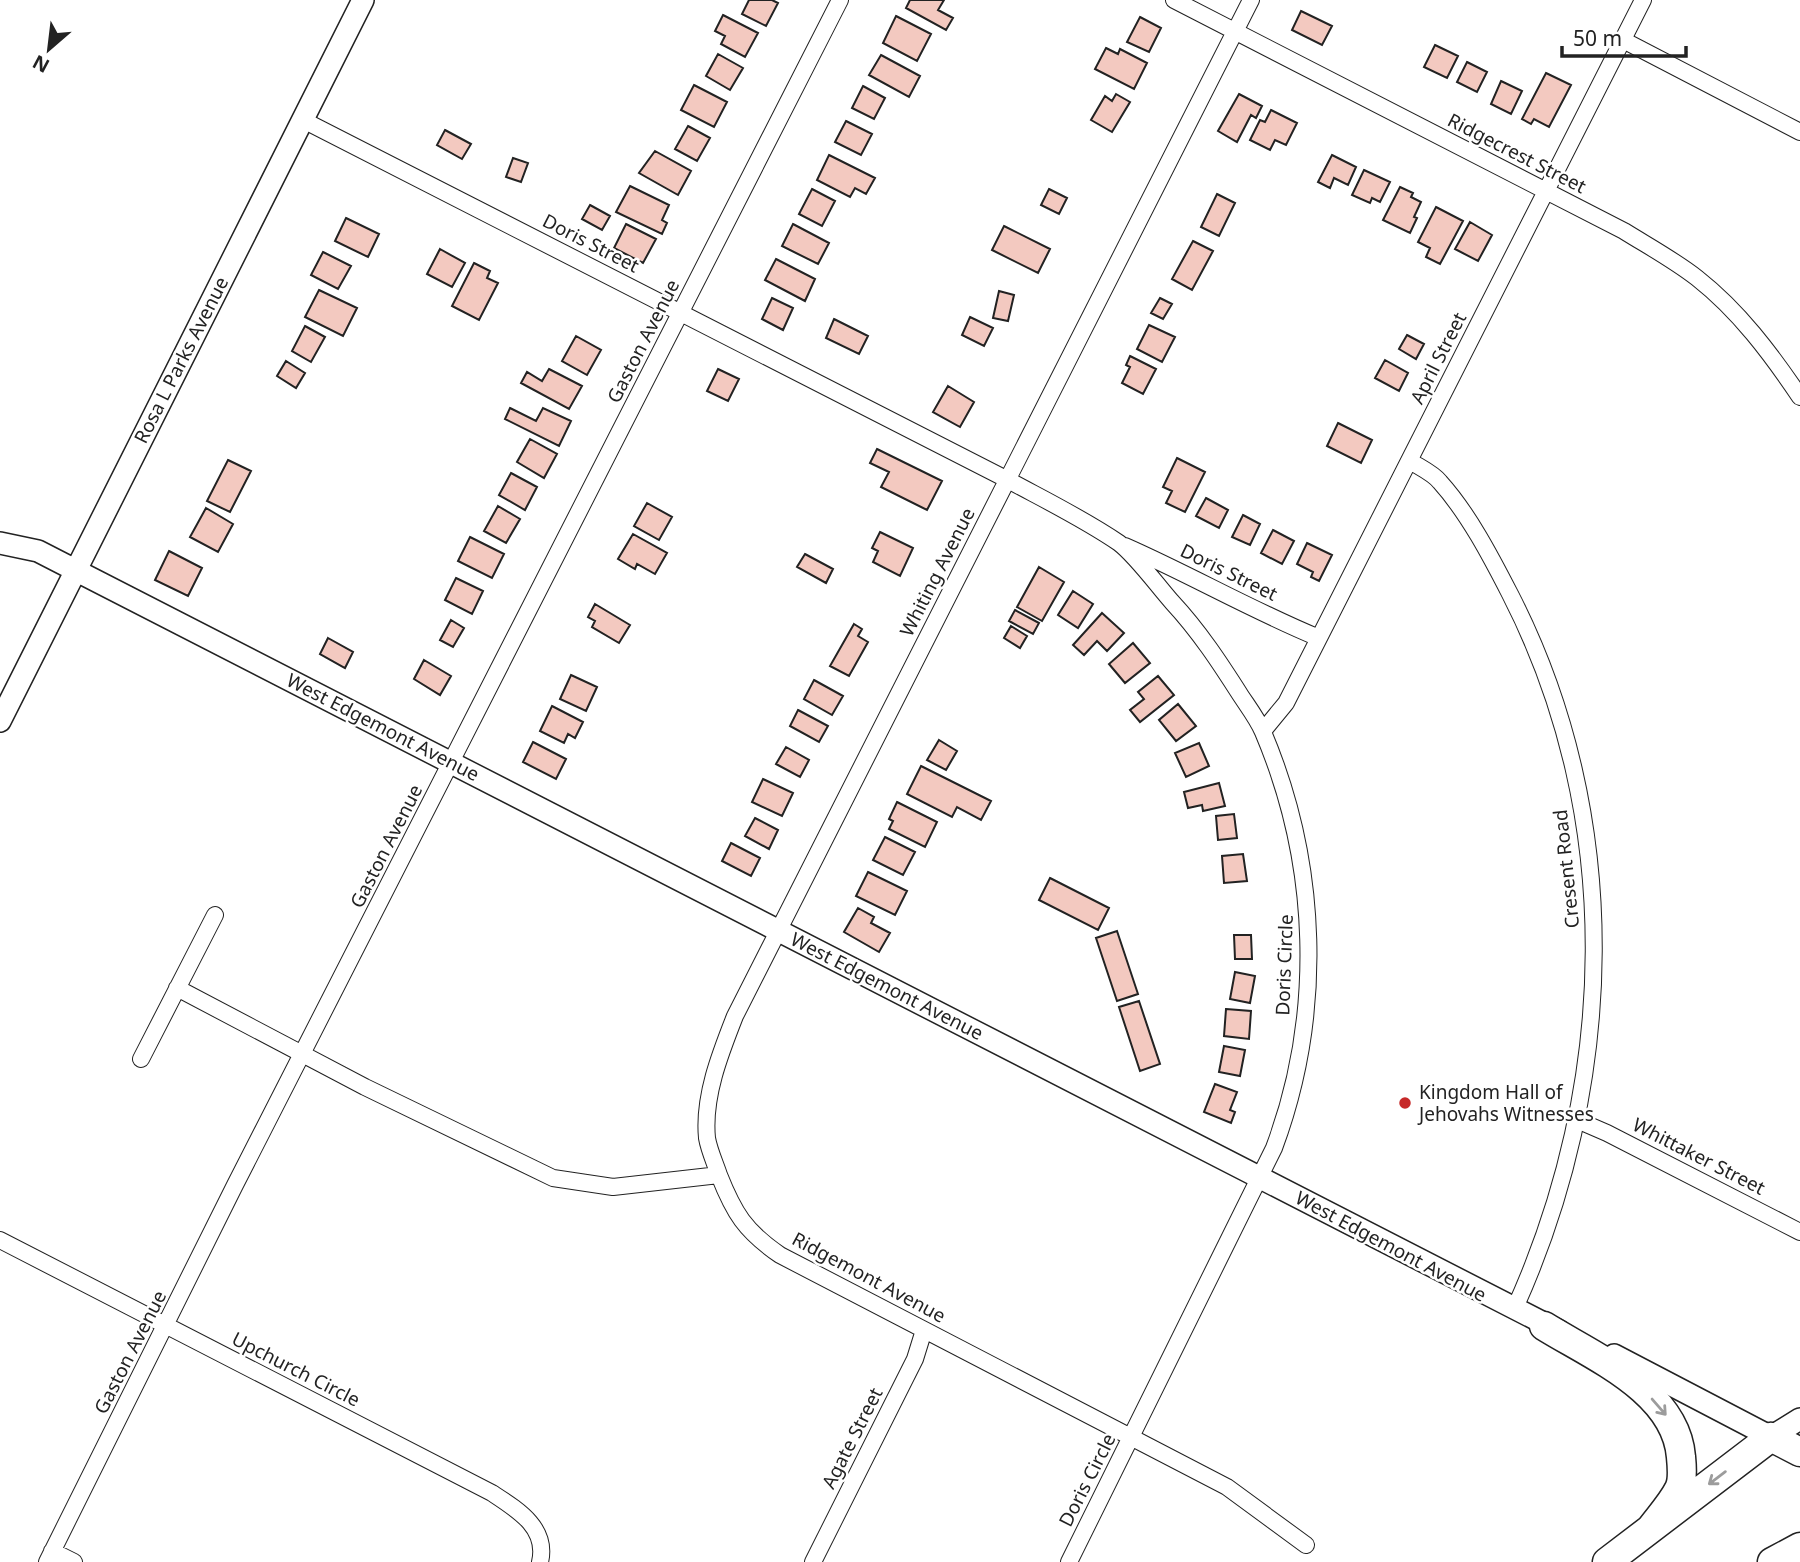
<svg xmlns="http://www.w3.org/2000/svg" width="1800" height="1562" viewBox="0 0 1800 1562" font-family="'Noto Sans',sans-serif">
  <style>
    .building { fill: #f3c9c0; stroke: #222; stroke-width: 2 }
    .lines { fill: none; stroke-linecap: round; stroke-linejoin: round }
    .street-casing { stroke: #222; stroke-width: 18 }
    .secondary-casing { stroke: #222; stroke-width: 24 }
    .highway-casing { stroke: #222; stroke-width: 31 }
    .street { stroke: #fff; stroke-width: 16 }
    .secondary { stroke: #fff; stroke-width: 21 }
    .highway { stroke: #fff; stroke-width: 28 }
    .oneway { stroke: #9c9c9c }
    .poi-dot { fill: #c62828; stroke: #fff; stroke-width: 2.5 }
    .labels { text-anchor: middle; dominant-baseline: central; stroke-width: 5; stroke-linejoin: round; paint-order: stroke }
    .street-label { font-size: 19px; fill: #222; stroke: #fff }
    .poi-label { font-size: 19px; fill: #222; stroke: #fff; text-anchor: start }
  </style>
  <rect width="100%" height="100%" fill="#fff"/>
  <!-- building -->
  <path class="building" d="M749,0H772L778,3L766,26L742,14Z
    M910,0H944L938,10L953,18L946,30L906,8Z
    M1301,11L1332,26L1322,45L1292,30Z
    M723,15L758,33L745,57L721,44L725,36L715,31Z
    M896,16L931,34L917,61L883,43Z
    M1140,17L1161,28L1149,52L1127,42Z
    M1435,45L1458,56L1447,78L1424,67Z
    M1106,48L1118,54L1120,49L1147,63L1134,89L1095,69Z
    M718,54L743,68L730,90L706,76Z
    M881,55L920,76L909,97L869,75Z
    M1467,62L1487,72L1477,92L1457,82Z
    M1546,73L1571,85L1549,127L1534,119L1531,124L1522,119Z
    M1501,81L1522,91L1511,114L1491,104Z
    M694,85L727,102L714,127L681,110Z
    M863,86L885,98L874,119L852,108Z
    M1116,94L1130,102L1112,132L1091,120L1105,96L1112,101Z
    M1239,94L1262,106L1256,118L1251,115L1237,142L1218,131Z
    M1271,110L1297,123L1286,145L1275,140L1270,150L1250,140L1260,120L1265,122Z
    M846,121L872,134L861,155L835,142Z
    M688,126L710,138L697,161L675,149Z
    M445,130L471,144L462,159L437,145Z
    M655,151L691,171L678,195L639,173Z
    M829,155L875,178L866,194L855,188L850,197L817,180Z
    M1332,155L1356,167L1348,185L1334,178L1330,188L1318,182Z
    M513,158L528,163L521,182L506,177Z
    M1364,170L1390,182L1380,202L1372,198L1370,203L1352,195Z
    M630,186L669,205L662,220L667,223L662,234L616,212Z
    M1400,187L1413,193L1411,197L1421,202L1414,217L1417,218L1410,233L1383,220Z
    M812,189L835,201L822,226L799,214Z
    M1049,189L1067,198L1059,214L1041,205Z
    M1217,194L1235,203L1219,236L1201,227Z
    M590,205L610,216L602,230L582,219Z
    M1436,207L1463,221L1440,264L1426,257L1430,248L1418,242Z
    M346,218L379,234L368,257L335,241Z
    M1470,222L1492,235L1478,261L1455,249Z
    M626,224L656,239L643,263L614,248Z
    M793,224L829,243L818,264L782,246Z
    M1004,226L1050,249L1038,273L992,250Z
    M1193,241L1213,251L1192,290L1172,279Z
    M440,249L465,263L452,287L427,274Z
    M323,252L351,266L338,289L311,275Z
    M776,259L815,279L805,301L765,280Z
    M474,263L490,271L487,278L498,283L479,320L452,306Z
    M319,290L357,308L343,336L305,317Z
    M999,291L1014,295L1008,321L993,318Z
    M772,298L793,308L783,330L762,319Z
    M1160,298L1172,304L1163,319L1151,313Z
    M970,317L993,328L984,346L962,335Z
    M834,319L868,336L859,354L826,338Z
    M1149,325L1175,337L1162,362L1137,349Z
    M305,326L325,337L311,362L292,351Z
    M1407,335L1424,344L1416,359L1399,349Z
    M576,336L601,350L587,375L562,361Z
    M1130,356L1156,369L1143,394L1122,383L1130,367L1126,365Z
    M1385,360L1408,373L1399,391L1375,378Z
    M286,361L305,373L296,388L277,376Z
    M549,369L582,386L569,409L521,383L527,372L542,381Z
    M718,369L739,379L728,401L707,391Z
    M948,386L974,402L960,427L933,412Z
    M510,408L536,421L543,408L571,421L559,446L505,419Z
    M1338,423L1372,440L1361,463L1327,446Z
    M530,439L557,454L544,478L517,462Z
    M877,449L942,481L927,510L881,487L889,472L870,463Z
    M1177,458L1205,472L1185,512L1166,503L1172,491L1163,487Z
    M228,460L251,471L230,512L207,501Z
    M511,473L537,487L525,510L499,495Z
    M1206,498L1228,510L1219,528L1196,516Z
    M647,503L672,517L659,540L634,526Z
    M498,506L520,519L506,543L484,531Z
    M206,508L233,524L218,552L190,537Z
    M1243,515L1260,524L1250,545L1232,537Z
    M1273,530L1294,541L1282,564L1261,553Z
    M880,532L913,548L900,576L873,562L878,551L872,548Z
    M633,534L667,553L655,574L637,564L635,569L618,559Z
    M470,537L504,554L492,578L458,561Z
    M1307,543L1332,555L1319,581L1311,577L1313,572L1297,564Z
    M169,551L202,568L188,596L155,580Z
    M805,554L833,569L826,583L797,567Z
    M1039,567L1064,582L1042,621L1017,607Z
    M456,578L483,591L472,614L445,600Z
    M1073,591L1093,604L1078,628L1058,615Z
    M595,604L630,625L619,643L592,627L595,621L588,617Z
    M1015,610L1039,623L1033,634L1009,621Z
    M1102,613L1124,633L1107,651L1097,641L1084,655L1073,645Z
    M451,620L464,628L453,647L440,640Z
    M854,624L862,629L858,636L868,642L849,676L830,666Z
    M1011,626L1027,636L1020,648L1004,638Z
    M328,638L353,652L345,668L320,654Z
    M1133,643L1150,663L1125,683L1109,664Z
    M424,660L451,676L440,695L414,679Z
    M571,675L597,687L586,711L560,699Z
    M1158,676L1174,695L1140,722L1130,710L1144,699L1138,692Z
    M814,680L843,696L832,715L804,699Z
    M1178,704L1196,726L1176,741L1159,720Z
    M552,706L583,722L575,738L568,734L564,743L540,731Z
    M798,710L828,726L819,742L790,726Z
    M939,740L957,751L946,770L927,760Z
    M533,742L566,759L556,779L523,762Z
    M1199,743L1209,766L1186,777L1175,753Z
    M786,747L809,760L800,777L776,764Z
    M921,766L991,801L981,820L957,807L952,817L907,794Z
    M763,779L793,793L782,816L752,802Z
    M1219,783L1225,806L1203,811L1202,805L1188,808L1184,792Z
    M897,802L937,822L925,847L889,829L893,821L889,819Z
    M1234,814L1237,838L1218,840L1216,816Z
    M755,818L778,830L769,849L745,836Z
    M885,837L915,852L903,875L873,860Z
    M731,843L760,858L751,876L722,861Z
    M1243,854L1247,881L1224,883L1222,856Z
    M868,872L907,891L895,915L856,896Z
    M1050,878L1109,908L1098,930L1039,900Z
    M858,908L874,917L871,923L890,933L879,952L844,932Z
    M1117,931L1138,994L1117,1001L1096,938Z
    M1234,935H1251L1252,959H1235Z
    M1235,972L1255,976L1250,1003L1230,999Z
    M1139,1001L1160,1064L1140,1071L1119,1007Z
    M1226,1009L1251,1011L1249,1039L1224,1036Z
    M1224,1046L1245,1050L1240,1076L1219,1072Z
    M1215,1084L1237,1092L1230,1110L1235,1112L1231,1123L1204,1112Z"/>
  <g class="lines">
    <!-- street casing -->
    <g class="street-casing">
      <path id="street" d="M1174,0L1624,231C1648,246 1674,260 1697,278C1739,311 1771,354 1800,397
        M1623,40L1800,132
        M303,120L1008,480C1045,500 1084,519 1119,543C1136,556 1157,585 1172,602C1199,631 1220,663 1241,696C1249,708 1258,720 1263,732C1319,864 1324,1014 1274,1148L1069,1562
        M1410,461C1419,467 1433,473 1440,482C1468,513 1491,557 1510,594C1625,818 1617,1084 1514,1310
        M1125,546C1191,575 1253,611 1319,638
        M1263,731L1286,703L1643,0
        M177,988L365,1087L553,1178L613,1187L719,1175C734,1213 745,1231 780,1255L1227,1487L1306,1545
        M141,1059L215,915
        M1577,1120L1607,1133L1800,1232
        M719,1175C715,1163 709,1150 707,1138C703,1097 720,1054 735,1016L1251,0
        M0,1240L492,1493C518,1510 548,1528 540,1562
        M52,1551L74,1562
        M47,1562L235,1185L840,0
        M813,1562L915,1359L924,1330"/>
    </g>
    <!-- secondary casing -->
    <g class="secondary-casing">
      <path id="secondary" d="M0,543L38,551L75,570L1559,1331
        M0,721L363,0
        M1614,1355L1771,1437L1800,1419"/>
    </g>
    <!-- highway casing -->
    <g class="highway-casing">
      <path id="highway" d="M1544,1326C1594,1357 1676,1391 1681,1457C1682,1467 1683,1481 1679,1489C1672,1503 1660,1516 1651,1528
        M1607,1562L1771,1437L1800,1452
        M1772,1562L1800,1547"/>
    </g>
    <!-- street -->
    <use href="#street" class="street"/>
    <!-- secondary -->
    <use href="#secondary" class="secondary"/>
    <!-- highway -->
    <use href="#highway" class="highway"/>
  </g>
  <!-- one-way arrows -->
  <defs><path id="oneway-shaft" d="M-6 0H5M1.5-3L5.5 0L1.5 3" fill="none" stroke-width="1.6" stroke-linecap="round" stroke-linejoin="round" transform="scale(1.75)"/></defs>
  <g class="oneway">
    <use href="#oneway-shaft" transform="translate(1659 1407) rotate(49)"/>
    <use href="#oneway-shaft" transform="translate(1717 1478) rotate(143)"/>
  </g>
  <!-- markers -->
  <circle class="poi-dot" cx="1405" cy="1103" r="7"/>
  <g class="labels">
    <!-- street labels -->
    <g class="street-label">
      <text transform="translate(1517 153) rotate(27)">Ridgecrest Street</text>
      <text transform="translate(591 243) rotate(27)">Doris Street</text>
      <text transform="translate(643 341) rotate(-63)">Gaston Avenue</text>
      <text transform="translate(1438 358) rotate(-63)">April Street</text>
      <text transform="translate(181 360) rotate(-63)">Rosa L Parks Avenue</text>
      <text transform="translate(937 572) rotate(-63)">Whiting Avenue</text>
      <text transform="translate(1229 572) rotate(26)">Doris Street</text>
      <text transform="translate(383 727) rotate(27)">West Edgemont Avenue</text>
      <text transform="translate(386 846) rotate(-63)">Gaston Avenue</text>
      <text transform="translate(1566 869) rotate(-96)">Cresent Road</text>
      <text transform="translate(1284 965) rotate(-88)">Doris Circle</text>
      <text transform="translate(887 986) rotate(27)">West Edgemont Avenue</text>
      <text transform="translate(1699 1156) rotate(27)">Whittaker Street</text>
      <text transform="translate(1391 1246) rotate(28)">West Edgemont Avenue</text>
      <text transform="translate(869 1277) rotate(28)">Ridgemont Avenue</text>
      <text transform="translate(130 1352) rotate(-63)">Gaston Avenue</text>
      <text transform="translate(296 1369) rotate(27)">Upchurch Circle</text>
      <text transform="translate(852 1438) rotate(-63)">Agate Street</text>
      <text transform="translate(1087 1480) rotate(-63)">Doris Circle</text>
    </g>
    <!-- poi labels -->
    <g class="poi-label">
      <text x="1419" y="1092">Kingdom Hall of<tspan x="1419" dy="22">Jehovahs Witnesses</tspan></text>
    </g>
  </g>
  <!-- north arrow -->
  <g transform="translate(49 49) rotate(208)" stroke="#ffffff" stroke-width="5" paint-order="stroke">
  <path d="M0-5L12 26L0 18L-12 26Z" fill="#222222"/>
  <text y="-10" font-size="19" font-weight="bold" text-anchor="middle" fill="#222222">N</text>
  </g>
  <!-- scale -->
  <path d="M1562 46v10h124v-10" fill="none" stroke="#222222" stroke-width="3.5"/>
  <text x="1573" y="46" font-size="21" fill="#222222" stroke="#ffffff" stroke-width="5" paint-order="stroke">50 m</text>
</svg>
